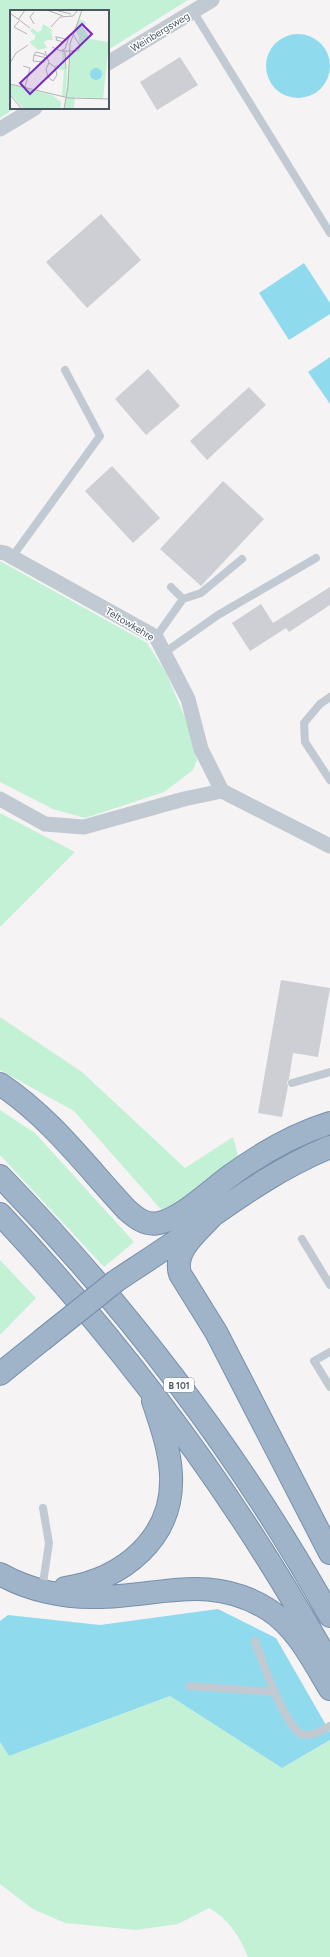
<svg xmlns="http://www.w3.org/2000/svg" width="330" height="1957" viewBox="0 0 330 1957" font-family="Figtree,sans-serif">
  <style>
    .green { fill: #c3f1d5 }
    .water { fill: #90daee }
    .building { fill: #cdcfd5 }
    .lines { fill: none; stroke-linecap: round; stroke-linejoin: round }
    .trunk-casing { stroke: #7690ad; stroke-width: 24 }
    .service { stroke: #c1cad2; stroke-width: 8 }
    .minor { stroke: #c1cad2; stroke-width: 15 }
    .trunk { stroke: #9fb4c9; stroke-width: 22 }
    .trunk-bridge-casing { stroke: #7690ad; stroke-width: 24; stroke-linecap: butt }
    .trunk-bridge { stroke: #9fb4c9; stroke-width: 22 }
    .labels { text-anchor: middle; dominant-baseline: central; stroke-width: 3; stroke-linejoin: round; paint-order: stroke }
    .shield { fill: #fff; stroke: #808990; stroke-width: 1 }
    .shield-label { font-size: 9px; font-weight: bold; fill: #4a5661 }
    .street-label { font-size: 10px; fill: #4a5661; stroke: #fff }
    .inset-road { fill: none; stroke: #b1b4b9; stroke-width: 1 }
    .view { fill: #7b2cbf; fill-opacity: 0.15; stroke: #7b2cbf; stroke-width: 2 }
    .inset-edge { fill: none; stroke: #4a5661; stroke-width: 2 }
  </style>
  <rect width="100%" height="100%" fill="#f5f3f3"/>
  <!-- green -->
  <path class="green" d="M0,0H188L108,50V11H11V108H15L0,118Z
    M0,561L147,643L166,673L192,734L197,760L193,770L164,792L85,818L53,809L0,782Z
    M0,813L75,852L0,927Z
    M0,1017L82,1072L185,1168L233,1137L238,1156L165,1214L74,1111L0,1070Z
    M0,1110L35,1133L134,1242L104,1267L0,1155Z
    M0,1260L36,1298L0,1335Z
    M170,1696L282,1768L330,1740V1957H248C240,1937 228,1918 209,1908L178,1924L136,1930L65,1923L33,1909L0,1884V1742L9,1756Z"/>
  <!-- water -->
  <path class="water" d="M266 66a32 32 0 1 1 64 0a32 32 0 1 1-64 0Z
    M304,263L330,303V314L289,340L259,293Z
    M330,357V404L308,372Z
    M218,1609L276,1638L330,1732V1740L282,1768L170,1696L9,1756L0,1742V1621L8,1615L100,1625Z"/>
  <!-- building -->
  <path class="building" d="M180,57L198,85L157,110L140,82Z
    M101,214L141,260L87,308L46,262Z
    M148,369L180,406L146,435L115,399Z
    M249,387L266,405L207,460L190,441Z
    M112,466L160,518L133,543L85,491Z
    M223,481L264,519L201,586L160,549Z
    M330,587V605L289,632L286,628L250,651L232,623L261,604L273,623Z
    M281,980L330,988L318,1057L293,1053L289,1079L287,1082L288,1086L282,1117L258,1113Z"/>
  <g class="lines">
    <!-- trunk casing -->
    <g class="trunk-casing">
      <path id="trunk" d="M0,1084C51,1118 86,1166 127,1210C136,1218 146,1226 159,1223C181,1219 212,1189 230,1176C260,1154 295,1134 330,1123
        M0,1176C127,1307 241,1456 330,1616
        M0,1214C128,1350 240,1501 330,1665
        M212,1216C198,1232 173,1250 180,1274L216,1332L330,1553
        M116,1281C140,1265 165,1249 189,1232C235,1200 278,1168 330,1147
        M0,1374L42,1340
        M0,1574C28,1590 64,1598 97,1597C158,1597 210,1572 269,1610C297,1628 313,1661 330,1689
        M65,1588C123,1579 174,1538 171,1475C170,1450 161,1425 153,1401"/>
    </g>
    <!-- service -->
    <path class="service" d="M193,11L330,233
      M12,557L100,436L65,370
      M183,599L201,593L242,559
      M156,637L183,599L171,587
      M164,653L218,615L316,558
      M330,697L320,704L304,723L305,742L330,780
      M292,1083L330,1072
      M302,1239L330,1285
      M330,1352L314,1361L330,1387
      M42,1590L49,1543L43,1508
      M255,1641C264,1665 282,1721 302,1735L314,1734L330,1726
      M190,1686L275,1692"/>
    <!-- minor -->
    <path class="minor" d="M108,63L212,0
      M0,129L35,108
      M0,552L5,553L156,637L188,699L201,749L222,791L330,846
      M0,799L45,824L84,827L184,799L222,791"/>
    <!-- trunk -->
    <use href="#trunk" class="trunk"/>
    <!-- trunk-bridge casing -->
    <g class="trunk-bridge-casing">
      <path id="trunk-bridge" d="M42,1340L116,1281"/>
    </g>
    <!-- trunk-bridge -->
    <use href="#trunk-bridge" class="trunk-bridge"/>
  </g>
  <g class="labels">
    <!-- shield labels -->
    <rect class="shield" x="164" y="1378" width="30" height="14" rx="3"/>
    <g class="shield-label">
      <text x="179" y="1385">B 101</text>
    </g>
    <!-- street labels -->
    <g class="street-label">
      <text transform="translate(160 32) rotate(-31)">Weinbergsweg</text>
      <text transform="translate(130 624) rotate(31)">Teltowkehre</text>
    </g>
  </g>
  <!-- overview -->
  <g transform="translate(10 10)">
    <rect width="99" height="99" fill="#f5f3f3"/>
    <path d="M69,9L76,12L74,19L80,29L99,32L93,89L65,87L64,98L54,99L60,43L68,42L69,27L65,20ZM33,14L41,19L43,30H37L34,32L37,38L28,40L19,32L25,29V25L20,21L22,18L27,22L31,21ZM54,42L57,64L55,87L52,86L54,60L46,59L45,55H53L52,43ZM0,74L42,85L51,92L50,99H14L0,84Z" fill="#c3f1d5"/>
    <path d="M80 64a6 6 0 1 1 12 0a6 6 0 1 1-12 0Z" fill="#90daee"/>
    <path class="inset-road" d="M37,0L53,6M45,0L61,4M0,3L20,18M8,10L15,0M9,11L4,17L17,24M24,14L20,7L24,2M41,17L50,7L63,6L68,0M45,27H47L55,29L54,32L46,30L47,27M42,37L51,41H68L70,36L63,24M52,40L55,39L59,27M35,41L39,53L36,59L38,67L43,71L47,65L45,57L39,53M52,41L55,42L56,59M24,45L23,51L34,52L35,48M35,46L34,44L26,42L24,45L37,48M0,53L6,43L18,35M13,56L20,58L15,77M0,74L59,88L99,89M0,85L12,99M54,99L58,77L60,34L72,0"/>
    <path class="view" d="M72,14L82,24L20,84L10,73Z"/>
    <rect width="99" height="99" class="inset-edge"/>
  </g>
</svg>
